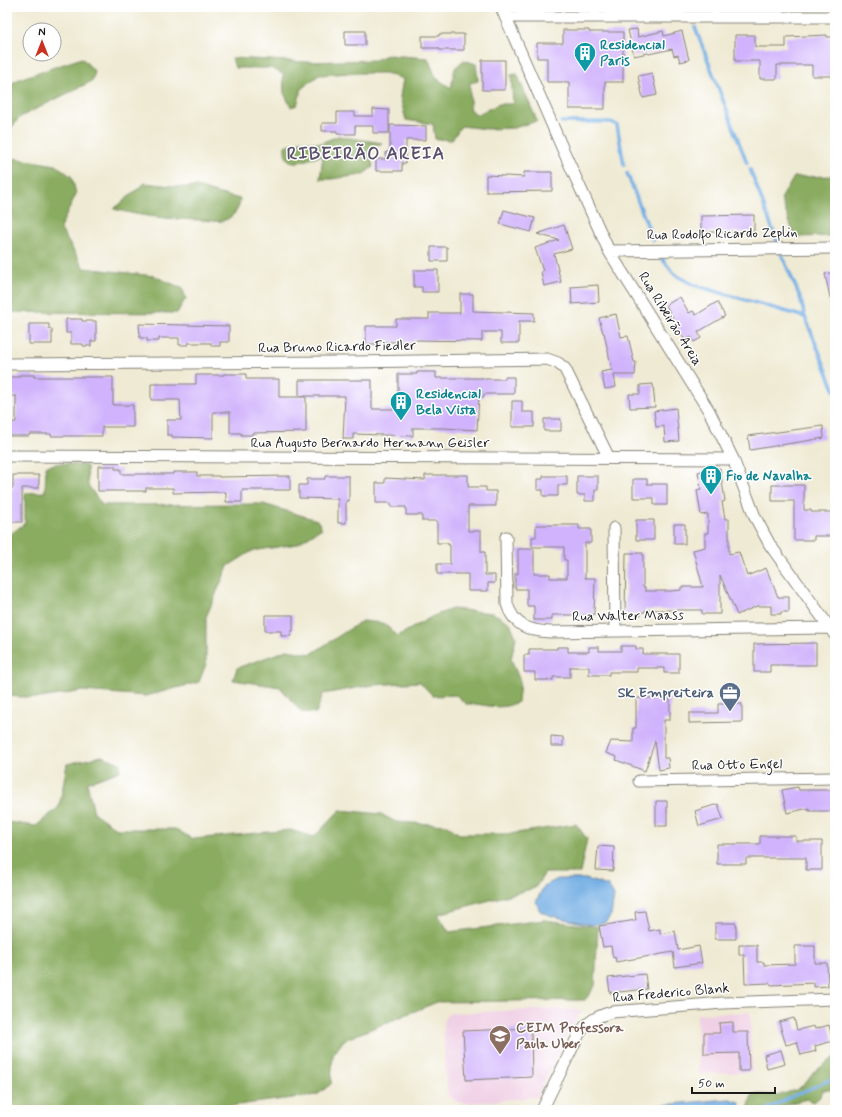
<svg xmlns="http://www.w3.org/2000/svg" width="842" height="1117" viewBox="0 0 842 1117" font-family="Mynerve,sans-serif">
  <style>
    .built { fill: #f0d0e5 }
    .forest { fill: #8aac60; stroke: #53643e }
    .water { fill: #73aee4; stroke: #486580 }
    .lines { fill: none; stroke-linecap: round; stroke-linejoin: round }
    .stream { stroke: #73aee4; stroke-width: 3.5 }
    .building { fill: #d0b3fc }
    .minor-casing { stroke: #868378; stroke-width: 13 }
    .minor { stroke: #fff; stroke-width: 11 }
    .labels { text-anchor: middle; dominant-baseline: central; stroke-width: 3; stroke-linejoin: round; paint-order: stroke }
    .culture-label { font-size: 14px; font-weight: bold; fill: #0d838f; stroke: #fff; text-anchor: start }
    .street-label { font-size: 14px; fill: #1c1c1c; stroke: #fff }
    .service-label { font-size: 14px; font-weight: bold; fill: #4e5e75; stroke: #fff; text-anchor: end }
    .education-label { font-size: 14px; font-weight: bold; fill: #785e54; stroke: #fff; text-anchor: start }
    .district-label { font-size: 18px; font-weight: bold; letter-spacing: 1px; fill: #5b516a; stroke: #fff }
  </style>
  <rect width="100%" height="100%" fill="#fff"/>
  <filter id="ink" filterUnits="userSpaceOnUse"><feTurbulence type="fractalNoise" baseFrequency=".025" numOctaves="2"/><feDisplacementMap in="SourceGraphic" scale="8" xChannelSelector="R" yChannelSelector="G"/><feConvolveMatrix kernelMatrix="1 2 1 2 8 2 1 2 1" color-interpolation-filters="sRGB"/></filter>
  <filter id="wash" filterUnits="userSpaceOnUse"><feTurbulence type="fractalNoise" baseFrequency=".012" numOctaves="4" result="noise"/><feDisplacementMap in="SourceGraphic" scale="16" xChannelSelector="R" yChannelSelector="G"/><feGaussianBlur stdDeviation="0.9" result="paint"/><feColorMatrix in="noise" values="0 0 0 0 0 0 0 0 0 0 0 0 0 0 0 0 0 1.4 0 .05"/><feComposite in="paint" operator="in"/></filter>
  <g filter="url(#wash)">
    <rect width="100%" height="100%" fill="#efead3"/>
    <!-- built -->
    <path class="built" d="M557,1009L583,1010L569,1030L537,1097L469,1103L458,1102L448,1096L446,1083L443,1023L446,1016L450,1013Z
      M750,1012L752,1072L699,1074L697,1014Z"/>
    <!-- forest -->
    <path class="forest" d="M387,55L428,58L436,78L451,88L455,68L464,60L476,64L478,81L470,83V108L476,115L499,104H513L511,75L517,74L537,121L514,128L487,129L461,126L452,140L435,139L433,124L406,120L400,97L403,79L385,73H351L319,75L302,88L297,105L291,107L284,93L283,74L271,68H235L232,58L307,62L342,61L375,60Z
      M82,58L95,72L92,81L20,117L7,133V86L19,79Z
      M338,136L382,143L370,149L373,167L362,175L331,179H320L323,156C310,156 283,175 285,146L300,141L321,143Z
      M7,157L56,165L72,177L76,194L60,228L84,268L154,276L182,288L186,298L177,313L7,312Z
      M835,176V236L795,237L781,199L794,177Z
      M145,183L180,187H197L216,193L240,199C240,209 233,218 222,221C216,222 207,220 200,220C171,219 142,217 114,209Z
      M61,463L87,466L88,485L102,505L263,504L317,520L322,528L297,544L252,551L228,566L206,617V664L199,682L146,696L83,691L40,698L7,696V537L25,523V493L45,492L46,466Z
      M452,609L493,613L510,623L516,637L511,659L520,681L518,702C497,712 487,703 466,704L456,695L433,696L420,682L373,685L323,694L316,713L301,712L280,687L233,680L237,668L287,650L311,654L362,621L383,623L398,636L433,616Z
      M102,756L120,763V771L87,783L94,813L117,829H175L193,839L290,830L314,837L340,810L381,814L396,822L447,825L459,834H510L576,824L587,839L580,873H545L535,888L438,914L449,932L544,920L598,927L595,986L585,1000L437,1002L344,1040L333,1055L331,1084L317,1095L198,1110H7V822L36,826L59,807L67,764Z
      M835,1057V1090H823L821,1096L814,1102L807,1099L791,1103L779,1110H748L752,1094L779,1095L796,1090L805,1084L814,1072Z"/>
    <!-- water -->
    <path class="water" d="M558,879H586L608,886L614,896L611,915L605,923L591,925L552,916L540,911L536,902L544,886Z
      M730,1099L740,1102L739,1110H644L647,1106Z"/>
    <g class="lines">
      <!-- stream -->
      <path class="stream" d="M688,7V8
        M695,27L747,163
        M561,122H611L617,125L624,165
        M750,169L778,244
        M627,173L653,240
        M781,253L800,297L805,317L835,391
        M660,256L674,274L694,285L805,317
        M766,1110L793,1096L832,1079H835"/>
    </g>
    <g id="blocks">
      <!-- building -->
      <path class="building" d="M637,29L638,37L663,31L664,36L682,31L689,60L680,62L678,55L674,56L672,49L649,54L648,53L634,56L628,30Z
        M563,30H589V32H623V82H605V109H569V82H547V58H537V43H563Z
        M345,31H365V45H345Z
        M439,34H464V50H439V48H422V36H439Z
        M735,35H755V47H786V37L827,35V37H835V76H812V65H777V79H760V61H735Z
        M482,60H505V90H482Z
        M652,73L657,95L643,98L638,76Z
        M373,109L389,110V133H373V126H355V134H337V131H322V123H337V112H355V116H373Z
        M390,125L426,126V140H406V163H402V171H376V159H386V152H390Z
        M524,172H552V191L486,192V175L524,177Z
        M504,210L535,218L531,232L500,224Z
        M754,215V232H701V216Z
        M564,225L572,249L554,254L561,282L544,286L541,272L543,271L535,248L559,240L537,234Z
        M431,247H447V261H431Z
        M414,270H438V292H422V287H414Z
        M835,272V301L831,302L825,274Z
        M598,285L599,302L572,304L571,287Z
        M460,294H473V311L534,313V321H519V343H501V332H482V341L413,340V342H379V344H366V326H396V319H429V313H460Z
        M680,297L689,313L693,311L696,315L717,302L725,316L698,332L701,338L694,342L691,337L685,341L666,305Z
        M616,314L621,337L628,336L634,362H636L635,375H614L616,387L605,389L601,372L612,370L604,333H603L599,318Z
        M66,319H82V321H96V341H91V346H83V344H71V333H66Z
        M29,324H49V329H52V344H29Z
        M139,324L229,326V342H220V346H211V343H188V345H179V338H159V341H147V338H140Z
        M417,372H436V378H484V379H505V377H514V394H484V397H479L477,430L444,428H413V436L353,434V439H343L345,396H299V380H372V409H398V374H417Z
        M224,374H246V379H279V397H306V432L252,433V435H241V433H230V412H213V438L172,437V435H167V420H181L180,400H151V384H196V375H224Z
        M19,375H34V377H113V405H133V427H102V436H51V434H29V436H9V422H16V396H7V377H19Z
        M653,384L655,407L630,408L629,394H640V385Z
        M512,401H522V412H534V427H512Z
        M676,408L679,441L665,442L664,426L656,427L654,411Z
        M544,419H561V431H544Z
        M823,426L824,438L750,450L748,436Z
        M98,466H115V469H121V474H173V472H197V476H219V477L290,476V490H242V502H226V492L173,493V488H146V491H98Z
        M720,468L725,501L722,502L725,519H729V554L739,552L747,576L766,568L778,597H789V612H781V614H771V606H757L737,615L720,575V614H702V610H645V612H641V615H625L626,553H643V587H645V591H671L681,590V587H703L693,550L705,547V533H708V514L701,515L697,490L701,489L698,472Z
        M13,475H39V488H22V522H7V488H13Z
        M425,475H468V487H486V491H496V506H468V531H481V552H485V575H495V583H488V591H468V574H437V564H450V545H448V543H437V521H422V515H406V507H391V503H376V483H385V478L425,480Z
        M325,476H349V501H346V523H338V499L299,498V485H307V479H325Z
        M543,476H567V485H558V496H543V490H537V479H543Z
        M577,476H598V490H595V501H585V495H577Z
        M633,479H647V484H667V505H654V498H633Z
        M772,485H804V510H811V512H835V536H814V540H794V501H772Z
        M636,520H654V540H636Z
        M674,524H685V544H674Z
        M536,525H579V529H591V543H585V578H595L594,615H552V620H534V606H527V589H515V574H518V549H534V574H550V578H567V560H564V547H532V537H536Z
        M265,615H293V631H291V636H281V631H265Z
        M816,643V665H770V672H754V644Z
        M621,646H636V649H643V654H679V673H664V668H637V672H609V675H589V667H570V677H553V680H535V672H524V655H529V649H557V647H568V652H589V647H599V651H621Z
        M636,698H670V720H664V758H668L669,768L659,770L655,741L645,771L616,760L617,757L606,753L611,741L633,742V728H636Z
        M718,704H742V722L689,723V713H718Z
        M551,736L563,737V746H551Z
        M798,787L799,790H835V811H809V808L787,813L782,790Z
        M656,801H667V826H656Z
        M718,804L723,819L699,826L695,811Z
        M760,836H796V841H822V870H806V858H746V864H717V844H760Z
        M598,846L614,847L613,871L596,870Z
        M645,911L649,931L660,929V934L675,931L678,950L699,946L702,963L675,967L673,952L616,962L615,957L613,958L611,946L603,947L599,926L636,920L635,912Z
        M715,923H736V939H715Z
        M739,945H757V962H764V965L795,964V946H815V963H827L828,986L814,987V983L771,985L770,983L745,984L744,955H739Z
        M645,974L647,989L610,993L608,978Z
        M794,1018L797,1030L814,1026L815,1029L829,1025L833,1041L815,1046L816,1051L801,1055L797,1042L786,1045L779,1022Z
        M733,1022V1032H748L749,1071H739V1053L704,1054V1033H720L719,1023Z
        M531,1028L532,1077L466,1080L463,1031Z
        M781,1050L785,1064L767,1069L764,1055Z"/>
    </g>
  </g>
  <g filter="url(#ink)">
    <use href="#blocks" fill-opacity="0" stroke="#868378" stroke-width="1"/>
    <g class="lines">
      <!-- minor casing -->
      <g class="minor-casing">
        <path id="minor" d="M501,7L564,152L609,251L709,411L733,459L755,517L770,545L835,635
          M505,17H835
          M609,251L835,248
          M7,364L351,362L547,359L558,363L565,369L609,458
          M7,456L733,459
          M614,528L615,631
          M506,537L507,604C514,626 529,631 550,632L830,628
          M639,781L835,778
          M542,1110L579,1034C588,1021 597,1016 612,1012L723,1003L835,999"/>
      </g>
      <!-- minor -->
      <use href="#minor" class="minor"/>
    </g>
  </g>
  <!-- icons -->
  <defs>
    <g id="building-pin" transform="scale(1.15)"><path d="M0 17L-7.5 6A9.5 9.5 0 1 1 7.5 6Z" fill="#0f9aa8" stroke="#fff"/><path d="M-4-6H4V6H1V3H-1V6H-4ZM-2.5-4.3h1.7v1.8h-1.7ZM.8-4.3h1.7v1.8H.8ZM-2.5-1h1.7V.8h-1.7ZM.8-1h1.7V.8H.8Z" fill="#fff"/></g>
    <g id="office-pin" transform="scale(1.15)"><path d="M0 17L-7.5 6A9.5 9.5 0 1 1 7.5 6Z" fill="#5c6f8a" stroke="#fff"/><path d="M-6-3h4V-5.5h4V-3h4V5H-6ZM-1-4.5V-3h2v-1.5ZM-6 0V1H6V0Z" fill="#fff"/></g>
    <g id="school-pin" transform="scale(1.15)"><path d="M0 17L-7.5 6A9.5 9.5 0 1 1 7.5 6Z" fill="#8d6e63" stroke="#fff"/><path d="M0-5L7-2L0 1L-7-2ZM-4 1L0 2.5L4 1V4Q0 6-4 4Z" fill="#fff"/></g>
  </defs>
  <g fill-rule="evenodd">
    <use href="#building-pin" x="585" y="53"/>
    <use href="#building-pin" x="401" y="402"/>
    <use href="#building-pin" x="711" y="476"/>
    <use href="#office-pin" x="730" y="693"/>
    <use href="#school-pin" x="500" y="1036"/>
  </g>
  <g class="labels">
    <!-- culture labels -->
    <g class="culture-label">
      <text x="600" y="45">Residencial<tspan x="600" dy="16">Paris</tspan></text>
      <text x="416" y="394">Residencial<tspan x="416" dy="16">Bela Vista</tspan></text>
      <text x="726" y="476">Fio de Navalha</text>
    </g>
    <!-- street labels -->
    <g class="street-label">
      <text transform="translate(722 234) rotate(-1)">Rua Rodolfo Ricardo Zeplin</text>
      <text transform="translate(670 319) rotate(58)">Rua Ribeirão Areia</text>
      <text transform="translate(337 347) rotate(-1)">Rua Bruno Ricardo Fiedler</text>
      <text x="370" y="443">Rua Augusto Bernardo Hermann Geisler</text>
      <text transform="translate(628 616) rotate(-1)">Rua Walter Maass</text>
      <text transform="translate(737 765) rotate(-1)">Rua Otto Engel</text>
      <text transform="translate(671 993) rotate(-5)">Rua Frederico Blank</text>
    </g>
    <!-- service labels -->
    <g class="service-label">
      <text x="714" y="693">SK Empreiteira</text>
    </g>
    <!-- education labels -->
    <g class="education-label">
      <text x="516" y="1028">CEIM Professora<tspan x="516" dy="16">Paula Uber</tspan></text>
    </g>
    <!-- district labels -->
    <g class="district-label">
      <text x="366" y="154">RIBEIRÃO AREIA</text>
    </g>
  </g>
  <!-- margin -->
  <rect width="842" height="1117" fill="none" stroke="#fff" stroke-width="24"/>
  <!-- north arrow -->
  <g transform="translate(42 42)"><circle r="19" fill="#ffffff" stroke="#a4a4a4"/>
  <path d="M0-3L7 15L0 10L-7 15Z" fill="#c8321e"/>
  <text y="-6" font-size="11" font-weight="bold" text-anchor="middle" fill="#1c1c1c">N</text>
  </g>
  <!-- scale -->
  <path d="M692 1087v6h83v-6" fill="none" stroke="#1c1c1c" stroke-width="2"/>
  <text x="698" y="1087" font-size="12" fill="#1c1c1c" stroke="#ffffff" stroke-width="3" paint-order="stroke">50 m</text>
</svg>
